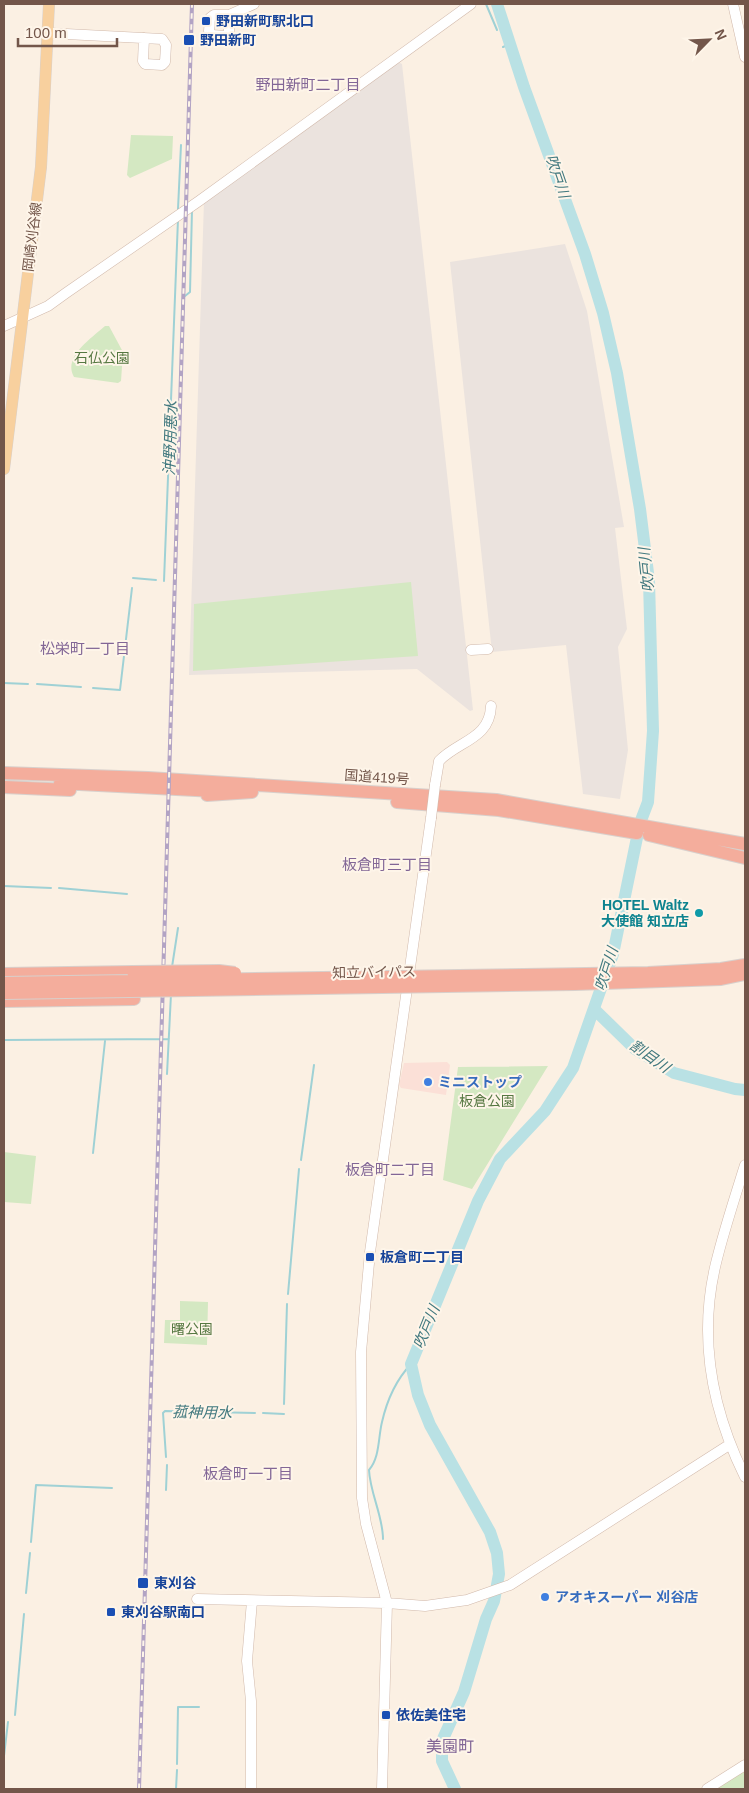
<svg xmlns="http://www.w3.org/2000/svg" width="749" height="1793" viewBox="0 0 749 1793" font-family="Helvetica,'Noto Sans JP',sans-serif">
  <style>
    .commercial { fill: #fbe0d7 }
    .industrial { fill: #ebe3de }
    .green { fill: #d4e8c2 }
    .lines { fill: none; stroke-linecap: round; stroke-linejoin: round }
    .stream { stroke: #9fd1d5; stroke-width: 2 }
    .river { stroke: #b9e1e4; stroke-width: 12 }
    .secondary-casing { stroke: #d1b9ab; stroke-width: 11 }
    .primary-casing { stroke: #d8d0cc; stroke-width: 12 }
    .highway-casing { stroke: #d8d0cc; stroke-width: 14 }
    .secondary { stroke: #fff; stroke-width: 10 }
    .primary { stroke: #f8d09e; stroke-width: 11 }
    .highway { stroke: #f4ad9c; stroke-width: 12 }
    .rail-casing { stroke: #b2a3c4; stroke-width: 4 }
    .rail { stroke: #fef5e9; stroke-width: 2; stroke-dasharray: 5.5; stroke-linecap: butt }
    .secondary-bridge-casing { stroke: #d1b9ab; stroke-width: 11; stroke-linecap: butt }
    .highway-bridge-casing { stroke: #d8d0cc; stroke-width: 14; stroke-linecap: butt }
    .secondary-bridge { stroke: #fff; stroke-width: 10 }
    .highway-bridge { stroke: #f4ad9c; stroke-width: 12 }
    .transit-dot { fill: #1a4fb4; stroke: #fef5e9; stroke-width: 2 }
    .culture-dot { fill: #0f9aa8; stroke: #fef5e9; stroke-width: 2 }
    .shop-dot { fill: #3f7fe0; stroke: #fef5e9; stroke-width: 2 }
    .labels { text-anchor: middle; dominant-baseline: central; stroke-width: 4; stroke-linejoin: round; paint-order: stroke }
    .transit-label { font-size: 14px; font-weight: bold; fill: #164399; stroke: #fef5e9; text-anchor: start }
    .street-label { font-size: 14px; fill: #73564a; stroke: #fef5e9 }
    .park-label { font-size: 14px; fill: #567842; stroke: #fef5e9 }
    .culture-label { font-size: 14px; font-weight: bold; fill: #0d838f; stroke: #fef5e9; text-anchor: end }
    .shop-label { font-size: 14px; font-weight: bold; fill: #366cbe; stroke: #fef5e9; text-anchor: start }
    .neighbourhood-label { font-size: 15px; fill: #826696; stroke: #fef5e9 }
    .water-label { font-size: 15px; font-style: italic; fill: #42797f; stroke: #fef5e9 }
    .quarter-label { font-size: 16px; fill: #826696; stroke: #fef5e9 }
  </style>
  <rect width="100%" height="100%" fill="#fbf0e3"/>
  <!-- commercial -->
  <path class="commercial" d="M447,1062L450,1065L446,1095L401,1088L399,1085L404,1063Z"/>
  <!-- industrial -->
  <path class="industrial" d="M398,62L402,64L473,710L470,711L417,669L189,675L204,201Z
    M565,244L587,311L624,527L615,528L627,629L618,647L628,750L620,799L583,794L566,645L492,652L450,262Z"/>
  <!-- green -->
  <path class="green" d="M131,135L173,136L172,159L130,178L127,175Z
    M105,326H109L123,352L121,381L118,383L74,377C62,357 93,337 105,326Z
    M411,582L418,656L193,671L194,604Z
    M548,1066L472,1189L443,1180L458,1067Z
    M4,1152L36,1156L31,1204L4,1202Z
    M180,1301L208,1302L207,1345L164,1343L165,1320H180Z
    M745,1771V1789H716Z"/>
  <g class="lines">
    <!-- stream -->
    <path class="stream" d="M486,4L497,30
      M503,47L510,44
      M178,209L181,145
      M185,296L190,292L192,210
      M133,578L156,580
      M164,581L178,219
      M4,683L28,684
      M37,684L81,687
      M93,688L120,690L132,588
      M4,886L51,888
      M59,888L127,894
      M172,967L178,928
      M4,1040L169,1039
      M167,1074L171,994
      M93,1153L105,1041
      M301,1160L314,1065
      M288,1294L299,1169
      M284,1404L287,1304
      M263,1413L284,1414
      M166,1457L163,1413L165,1411L255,1413
      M166,1490L167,1465
      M383,1539C383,1516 370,1493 369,1470C380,1457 378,1438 382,1422C387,1400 396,1380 411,1364
      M31,1542L36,1485L112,1488
      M26,1593L30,1553
      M15,1715L24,1614
      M4,1756L8,1722
      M177,1764L178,1707H199
      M176,1789L177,1770"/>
    <!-- river -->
    <path class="river" d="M594,1009L635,1049L674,1073L735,1089L745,1090
      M455,1789L442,1761V1741L464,1692L486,1619L494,1601L499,1574L497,1553L490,1532L430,1425L418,1395L411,1364L478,1201L500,1159L545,1111L573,1068L613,954L640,823L648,802L653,731L649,581L640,509L617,373L603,313L585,254L524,87L497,4"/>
    <!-- secondary casing -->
    <g class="secondary-casing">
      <path id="secondary" d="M733,4L745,57
        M229,15V33L225,36L212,35L209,31L210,18L214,15H229L254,4
        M47,33C85,35 124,37 162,39L166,45L165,62L162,65L145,64L143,61L144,38
        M4,326L48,306L66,293L199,201L471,4
        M471,650L488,649
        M435,785L439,761C458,741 490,739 491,706
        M745,1165C735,1197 724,1230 716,1263C698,1337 712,1410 745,1477
        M197,1599L387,1603L425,1606L467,1600L510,1585L729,1445
        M251,1789V1701L247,1661L252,1601
        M382,1789L387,1603L366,1524L362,1498L361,1352L370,1252L431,818
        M707,1789L745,1765"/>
    </g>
    <!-- primary casing -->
    <g class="primary-casing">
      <path id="primary" d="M4,469L41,167L49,4"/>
    </g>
    <!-- highway casing -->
    <g class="highway-casing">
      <path id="highway" d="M4,773L148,778L496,800L745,844
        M60,783L215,791
        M4,787L70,790
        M207,795L252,792
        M397,802L499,810L637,833
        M649,835L745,858
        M4,974L133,972
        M4,1001L134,999"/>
    </g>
    <!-- secondary -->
    <use href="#secondary" class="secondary"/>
    <!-- primary -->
    <use href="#primary" class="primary"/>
    <!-- highway -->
    <use href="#highway" class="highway"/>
    <!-- rail casing -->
    <g class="rail-casing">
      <path id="rail" d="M139,1789L192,4"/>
    </g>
    <!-- rail -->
    <use href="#rail" class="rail"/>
    <!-- secondary-bridge casing -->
    <g class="secondary-bridge-casing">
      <path id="secondary-bridge" d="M431,818L435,785"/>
    </g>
    <!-- highway-bridge casing -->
    <g class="highway-bridge-casing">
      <path id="highway-bridge" d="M133,972L219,971L235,973
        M4,983L648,973L721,969L745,965
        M4,993L575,984L721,979L745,974"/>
    </g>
    <!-- secondary-bridge -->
    <use href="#secondary-bridge" class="secondary-bridge"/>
    <!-- highway-bridge -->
    <use href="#highway-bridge" class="highway-bridge"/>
  </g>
  <!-- markers -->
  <g class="transit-dot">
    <rect x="201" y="16" width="10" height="10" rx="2.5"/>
    <rect x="183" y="34" width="12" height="12" rx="2.5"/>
    <rect x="365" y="1252" width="10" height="10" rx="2.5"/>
    <rect x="137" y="1577" width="12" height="12" rx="2.5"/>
    <rect x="106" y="1607" width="10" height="10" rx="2.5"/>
    <rect x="381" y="1710" width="10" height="10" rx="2.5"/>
  </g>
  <circle class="culture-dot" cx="699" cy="913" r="5"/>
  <g class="shop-dot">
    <circle cx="428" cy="1082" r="5"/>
    <circle cx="545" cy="1597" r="5"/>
  </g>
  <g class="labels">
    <!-- transit labels -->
    <g class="transit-label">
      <text x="216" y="21">野田新町駅北口</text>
      <text x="200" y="40">野田新町</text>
      <text x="380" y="1257">板倉町二丁目</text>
      <text x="154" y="1583">東刈谷</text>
      <text x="121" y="1612">東刈谷駅南口</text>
      <text x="396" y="1715">依佐美住宅</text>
    </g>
    <!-- street labels -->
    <g class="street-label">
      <text transform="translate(32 237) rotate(-83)">岡崎刈谷線</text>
      <text transform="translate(377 777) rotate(4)">国道419号</text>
      <text transform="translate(374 972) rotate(-1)">知立バイパス</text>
    </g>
    <!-- park labels -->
    <g class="park-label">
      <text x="102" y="358">石仏公園</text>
      <text x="487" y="1101">板倉公園</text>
      <text x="192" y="1329">曙公園</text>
    </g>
    <!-- culture labels -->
    <g class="culture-label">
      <text x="689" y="905">HOTEL Waltz<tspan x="689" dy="16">大使館 知立店</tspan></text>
    </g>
    <!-- shop labels -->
    <g class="shop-label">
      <text x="438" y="1082">ミニストップ</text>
      <text x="555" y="1597">アオキスーパー 刈谷店</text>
    </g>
    <!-- neighbourhood labels -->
    <g class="neighbourhood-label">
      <text x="308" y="84">野田新町二丁目</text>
      <text x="85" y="648">松栄町一丁目</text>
      <text x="387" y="864">板倉町三丁目</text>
      <text x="390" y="1169">板倉町二丁目</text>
      <text x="248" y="1473">板倉町一丁目</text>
    </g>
    <!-- water labels -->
    <g class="water-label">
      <text transform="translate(558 176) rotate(71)">吹戸川</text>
      <text transform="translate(170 438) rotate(-88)">沖野用悪水</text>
      <text transform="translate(646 570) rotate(-96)">吹戸川</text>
      <text transform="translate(606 969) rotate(-73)">吹戸川</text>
      <text transform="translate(650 1056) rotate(35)">割目川</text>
      <text transform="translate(426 1327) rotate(-68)">吹戸川</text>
      <text transform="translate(202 1412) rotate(1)">菰神用水</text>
    </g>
    <!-- quarter labels -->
    <g class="quarter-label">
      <text x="450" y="1746">美園町</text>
    </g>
  </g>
  <!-- border -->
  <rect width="749" height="1793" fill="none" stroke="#73564a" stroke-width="10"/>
  <!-- north arrow -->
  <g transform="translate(709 40) rotate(66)" stroke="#fef5e9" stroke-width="4" paint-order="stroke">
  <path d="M0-4L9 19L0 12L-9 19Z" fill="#73564a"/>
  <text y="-8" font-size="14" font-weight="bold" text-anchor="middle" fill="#73564a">N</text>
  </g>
  <!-- scale -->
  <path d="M18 38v8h99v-8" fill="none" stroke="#73564a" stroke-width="2.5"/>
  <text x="25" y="38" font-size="15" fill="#73564a" stroke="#fef5e9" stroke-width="4" paint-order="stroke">100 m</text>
</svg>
